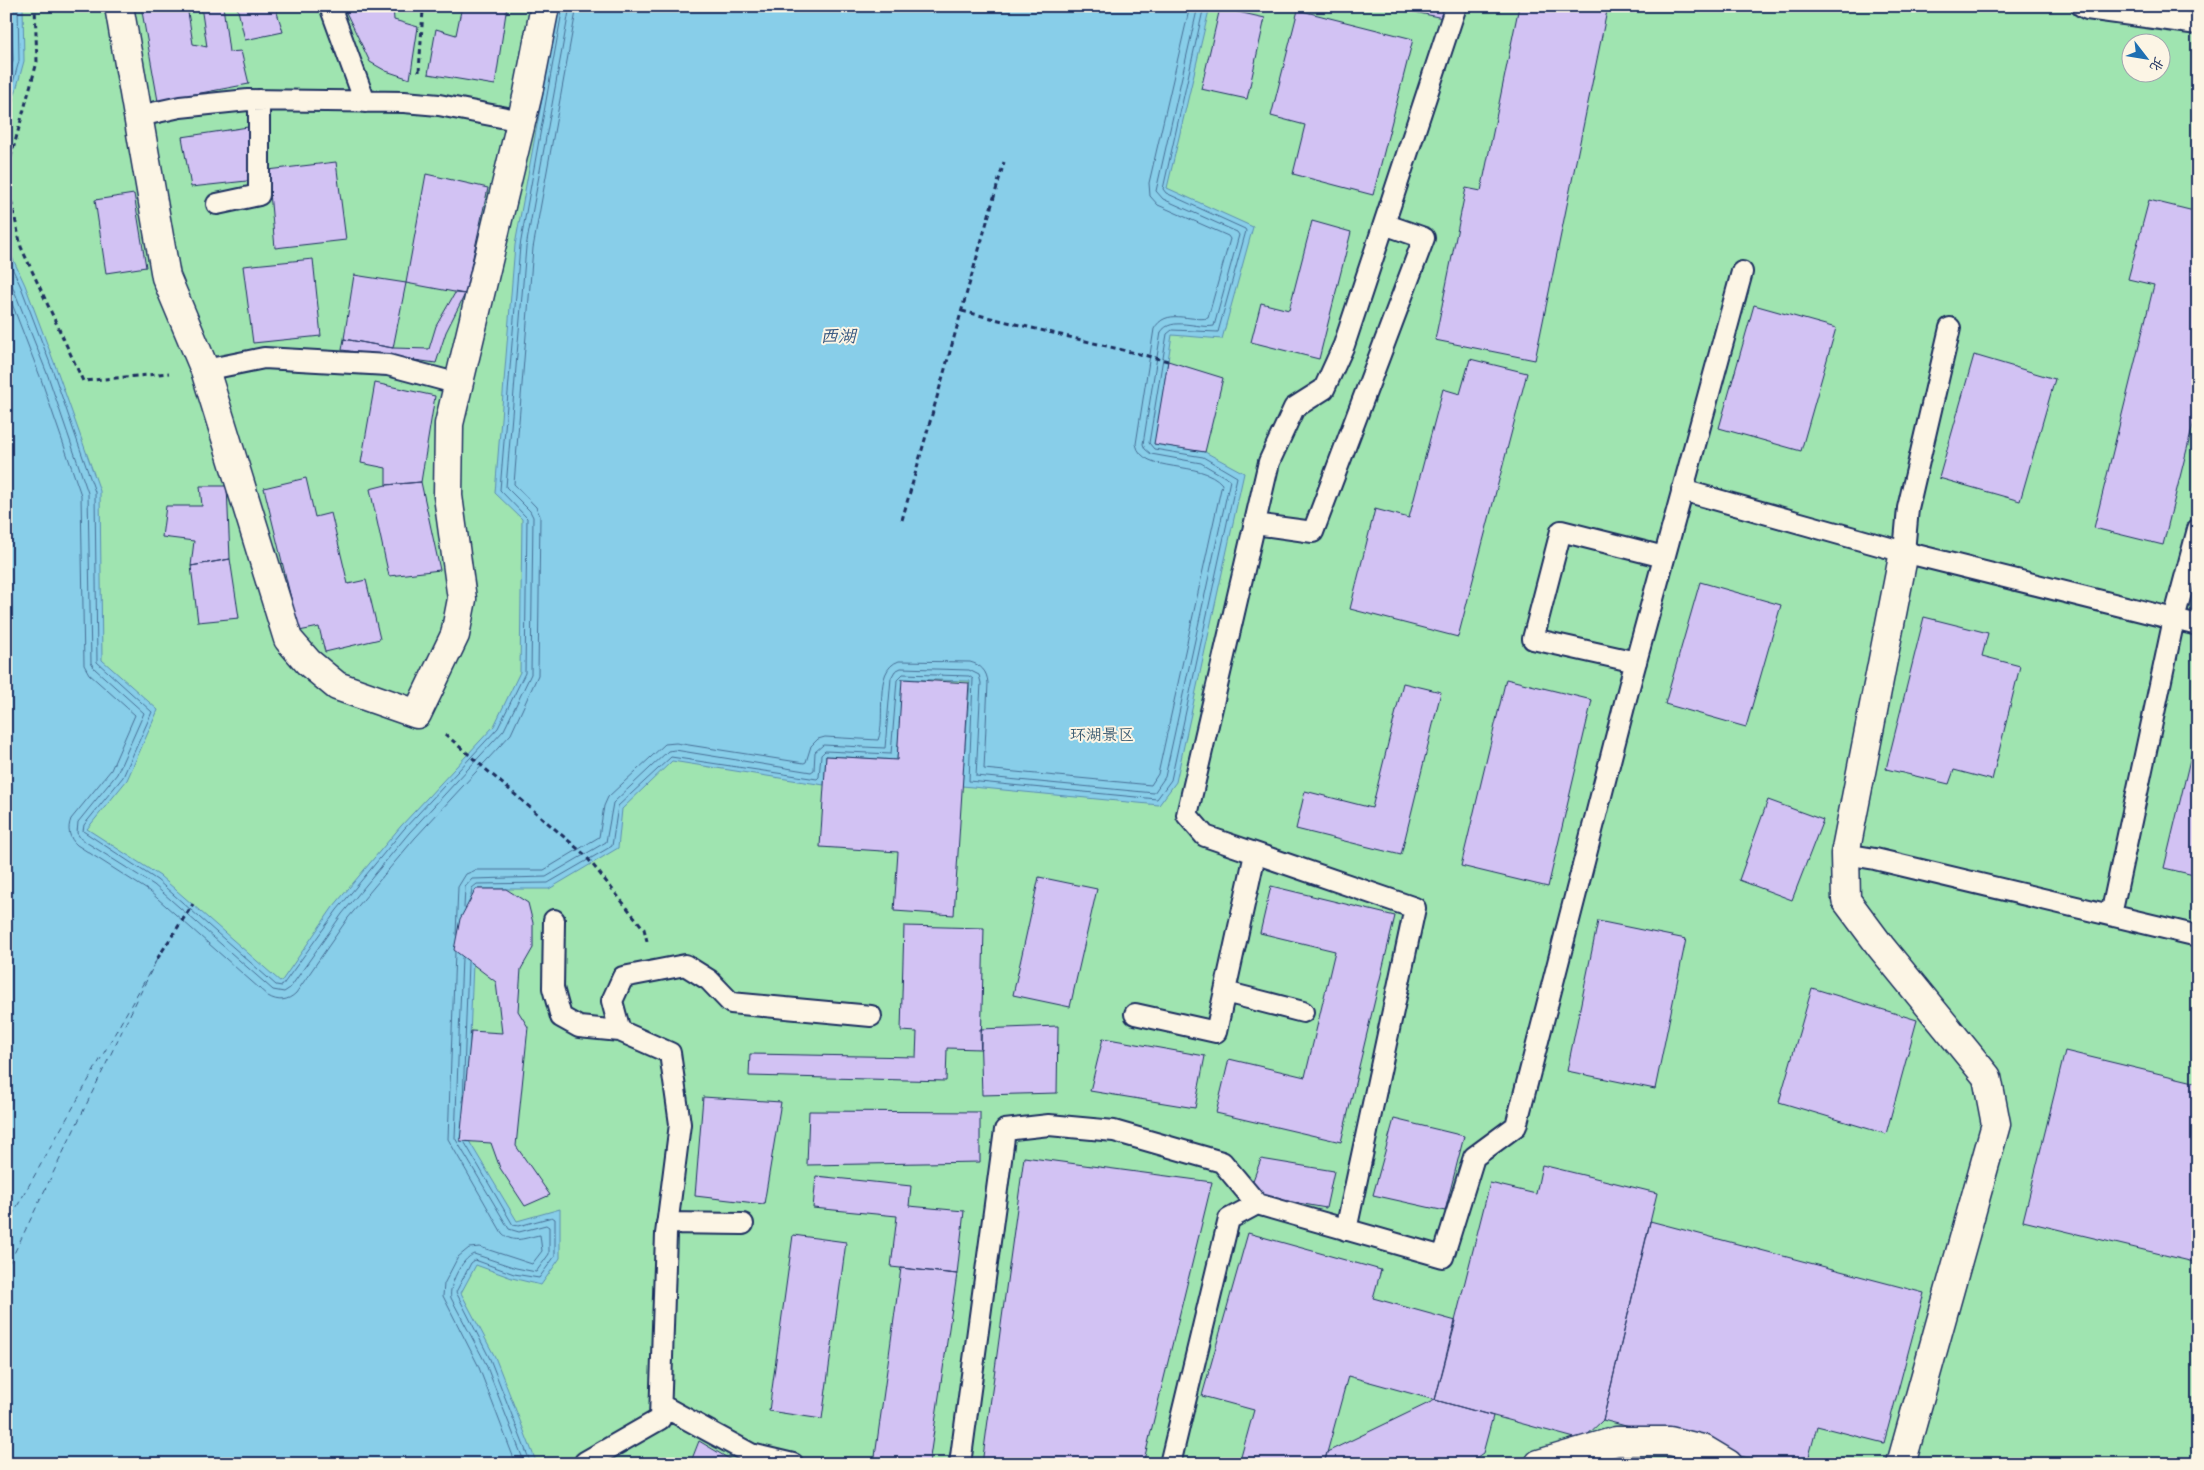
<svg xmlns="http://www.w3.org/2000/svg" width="2204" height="1470" viewBox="0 0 2204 1470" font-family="'Balsamiq Sans','LXGW WenKai TC',sans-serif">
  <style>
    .green { fill: #9fe4b0; stroke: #5d8a87; fill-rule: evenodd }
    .water { fill: #88cee9; stroke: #5c8eb1 }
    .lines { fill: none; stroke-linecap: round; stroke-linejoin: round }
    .shore { stroke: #476f96; stroke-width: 1 }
    .ferry { stroke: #365781; stroke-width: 1; stroke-dasharray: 6 5; stroke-linecap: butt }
    .building { fill: #d2c2f3; stroke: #1b2f5e }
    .lane-casing { stroke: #1b2f5e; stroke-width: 24 }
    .street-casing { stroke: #1b2f5e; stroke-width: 31 }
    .path { stroke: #1b2f5e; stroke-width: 3; stroke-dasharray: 5 4; stroke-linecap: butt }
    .lane { stroke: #fcf5e5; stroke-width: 20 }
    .street { stroke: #fcf5e5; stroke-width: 28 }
    .labels { text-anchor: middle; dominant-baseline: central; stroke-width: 4; stroke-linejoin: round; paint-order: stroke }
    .park-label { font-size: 16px; fill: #3c5c72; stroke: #fcf5e5 }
    .water-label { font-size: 18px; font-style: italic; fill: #365781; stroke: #fcf5e5 }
  </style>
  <rect width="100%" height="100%" fill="#efe6e9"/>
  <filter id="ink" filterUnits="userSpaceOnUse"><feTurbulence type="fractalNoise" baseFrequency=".02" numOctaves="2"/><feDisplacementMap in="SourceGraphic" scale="10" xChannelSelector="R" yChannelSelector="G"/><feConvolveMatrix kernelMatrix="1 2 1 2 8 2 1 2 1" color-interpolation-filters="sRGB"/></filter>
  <g filter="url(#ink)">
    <!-- green -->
    <path class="green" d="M6,6H2198V1464H6ZM2132,42H2162V72H2132Z"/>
    <!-- water -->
    <path class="water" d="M6,6H23L24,61L6,127Z
      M559,6H1210L1167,188L1253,227L1222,339L1172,335L1155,444L1205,452L1244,473L1176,782L1159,805L962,786L970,681L903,679L897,760L826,756L824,785L672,761L622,809L618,848L549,889H476L466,1136L517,1221L560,1209V1258L541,1285L512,1278L476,1265L461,1293L495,1357L537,1464H6V244L25,285L58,373L100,491L102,660L158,710L127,780L87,829L160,876L281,982L333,907L401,826L494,726L520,672L522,519L495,493L515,245Z"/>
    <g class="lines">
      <!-- shore -->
      <path class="shore" d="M6,84L13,60L11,6
        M6,108L19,61L18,6
        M6,255L21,287L54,374L95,492L97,662L152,712L123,777L84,825L83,831L157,880L276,985L282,986L337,910L404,829L498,728L525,673L527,518L500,490L520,246L563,6
        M6,270L48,376L88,493L91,663L95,669L144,713L117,774L78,822L77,833L81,839L154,885L273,990L284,992L290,988L342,914L409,833L504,730L531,674L533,517L530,511L506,487L526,247L570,6
        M6,288L41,379L81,495L84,665L89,674L135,715L111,770L71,819C67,829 69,838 77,845L149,891L268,996C278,1002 288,1001 296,993L348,918L415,838L511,734L538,675L540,516L536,507L514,484L533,248L577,6
        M471,896L472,888L477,884L548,883L612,846L618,806L671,757L817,779L819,777L821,755L825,751L891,754L897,680L903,674L969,676L973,679L969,781L1157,799L1171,780L1237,477L1203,457L1154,449L1149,443L1167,334L1172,330L1218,332L1246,231L1245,229L1166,193L1163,189L1204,6
        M464,908L465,887L472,879L546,877L606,842L613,803L668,751L675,750L811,772L814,770L815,752L823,745L885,748L891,678L895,671L901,668L969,670L979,675L981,683L976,776L1154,793L1165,777L1230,480L1201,463L1151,454L1145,449L1143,444L1161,332C1171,316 1198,329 1214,326L1239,235L1237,232L1163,199L1156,191L1198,6
        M456,935L458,887L466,874L476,870H544L599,837L604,806L608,797L665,744L676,743L804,763L806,762L811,746L818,739L825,737L878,740C887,718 872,670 899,661L970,662C981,665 987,671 988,683L984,769L1151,785L1158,774L1222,484C1201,459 1142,475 1136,444L1154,329C1166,307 1190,322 1208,318L1230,239L1228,236L1158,205L1150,196L1149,183L1190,6
        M455,952L448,1139L502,1233C514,1245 526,1237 540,1235L542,1251L532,1264L480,1247L469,1248L458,1257L444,1284L443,1296L478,1365L516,1464
        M462,958L455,1138L509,1229L519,1232L546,1225L549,1227V1254L536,1272L516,1268L474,1254C462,1258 448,1286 451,1298L485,1362L525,1464
        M463,1102L468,962
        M465,1143L513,1225L519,1226L552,1217L555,1219V1256L539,1278L514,1274L475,1260L471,1263L456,1292L490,1359L531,1464"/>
      <!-- ferry -->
      <path class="ferry" d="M6,1226L157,959L6,1270"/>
    </g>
    <!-- building -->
    <path class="building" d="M141,6H187L193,44L207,47L201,6H223L229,52L241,51L249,84L158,101Z
      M237,6H275L283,32L245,40Z
      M343,6H393L394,20L418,27L410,79L386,71L370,62Z
      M462,6H507L495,85L428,74L436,29L456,35Z
      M1386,6H1445L1443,18Z
      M1519,6H1608L1535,360L1435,340L1466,188L1481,191Z
      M1220,8L1265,18L1247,99L1201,89Z
      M1298,10L1413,39L1373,195L1293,174L1305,125L1271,116Z
      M248,127L256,180L191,187L182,137Z
      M336,162L346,240L275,248L268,170Z
      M426,174L488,188L465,294L406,283Z
      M134,194L146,267L106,273L95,200Z
      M2149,200L2198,212V405L2163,545L2094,528L2154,285L2128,279Z
      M1312,221L1351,232L1319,359L1251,342L1261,303L1289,310Z
      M313,259L321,336L253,343L243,266Z
      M354,275L406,283L393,348L344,339Z
      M455,293L465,294L446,332L436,363L342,350L344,339L393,348L429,349L436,326Z
      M1754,305L1836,328L1801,451L1719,428Z
      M1974,355L2055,379L2020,501L1939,478Z
      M1470,359L1527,373L1458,637L1350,609L1375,509L1409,518L1443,389L1460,394Z
      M1168,361L1223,378L1205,452L1154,444Z
      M375,383L435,396L421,482L386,485V468L361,463Z
      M306,478L315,517L331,513L348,584L366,580L380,639L325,652L319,627L299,631L264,488Z
      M421,482L440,570L389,576L370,489L386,485Z
      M200,486H227L230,559L191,566L194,541L162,537L166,506H202Z
      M230,559L239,618L198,622L191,566Z
      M1700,582L1781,605L1746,727L1665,704Z
      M1924,617L1988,633L1982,656L2020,666L1992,780L1954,770L1949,784L1886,769Z
      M902,679L969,683L954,915L894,911L898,852L820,847L826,756L897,760Z
      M1506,679L1592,700L1548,887L1461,866Z
      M1403,683L1441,692L1401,855L1296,829L1305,791L1372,808Z
      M2193,747L2198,748V876L2164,868Z
      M1768,800L1823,820L1792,900L1739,880Z
      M1039,877L1097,889L1070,1007L1013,995Z
      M1271,886L1395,916L1341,1142L1216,1113L1229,1059L1305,1077L1335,951L1260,933Z
      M476,889H506L528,903L533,923V948L521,969L518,1011L528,1027L516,1146L550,1195L525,1206L500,1168L491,1143L460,1141L471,1031L502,1033L496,982L454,950L460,919Z
      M1598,921L1686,939L1655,1089L1567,1071Z
      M904,926L984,928L981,1049L947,1048L946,1081L749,1076L750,1054L916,1057L917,1032L901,1031Z
      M1812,988L1917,1020L1886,1134L1779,1102Z
      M1058,1026L1057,1093L982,1095L980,1029Z
      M1103,1038L1205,1056L1195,1108L1090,1091Z
      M2065,1051L2198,1083V1263L2023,1221Z
      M703,1097L781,1102L764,1204L695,1196Z
      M809,1111L980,1112V1162L807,1165Z
      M1394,1119L1464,1136L1445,1211L1373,1195Z
      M1024,1157L1212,1182L1143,1464H982Z
      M1261,1159L1334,1171L1326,1208L1248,1194Z
      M1542,1165L1657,1193L1603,1420L1582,1440L1435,1400L1490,1183L1536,1194Z
      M816,1176L911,1186L909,1206L964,1211L957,1274L891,1267L897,1216L813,1208Z
      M1650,1221L1924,1293L1884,1443L1817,1426L1807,1464H1771L1603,1420Z
      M1248,1233L1381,1270L1373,1298L1456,1321L1435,1400L1348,1376L1324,1464H1239L1254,1410L1202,1396Z
      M793,1235L846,1242L822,1419L769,1411Z
      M901,1268L957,1274L929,1464H874Z
      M1435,1400L1493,1416L1483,1453L1467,1464H1324L1327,1452Z
      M699,1441L731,1460L728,1464H690Z"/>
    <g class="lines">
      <!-- lane casing -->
      <g class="lane-casing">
        <path id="lane" d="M330,6L365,102
          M2082,6L2087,9L2198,24
          M139,116L180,107L248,100L404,102L439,105L522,121
          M217,204L259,195V100
          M205,370L264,358L388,365L459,384
          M1682,490L1904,552L2198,625
          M1255,524L1313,532L1424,238L1384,224
          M1904,552L1908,508L1950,328
          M1636,662L1533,639L1561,531L1664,557
          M1845,854L1875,859L2198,936
          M2111,915L2174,619L2198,529
          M554,920L553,988L561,1017L579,1027L620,1031
          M1225,992L1303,1012
          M1135,1014L1216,1032L1255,854
          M667,1223L743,1224
          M1346,1230L1415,908L1205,836L1187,815L1269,462L1294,408L1324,389L1344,345L1456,6
          M661,1405L751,1454L793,1464
          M585,1462L660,1419L666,1234L680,1124L670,1053L620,1031L612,1001L623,977L685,965L709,980L731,1003L871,1016
          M960,1464L1005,1130L1049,1125L1114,1131L1222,1162L1257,1204L1443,1257L1474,1157L1516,1126L1629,687L1742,272
          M1170,1464L1229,1219L1257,1204"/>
      </g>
      <!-- street casing -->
      <g class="street-casing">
        <path id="street" d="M119,6L166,277L205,370L288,639L308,662L337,686L417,714L455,635L462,599L448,496L449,424L528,93L545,6
          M1539,1464L1616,1441H1670L1703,1449L1728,1464
          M1901,1464L1996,1124L1987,1077L1881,947L1846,900L1845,854L1904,552"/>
      </g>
      <!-- path -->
      <path class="path" d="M417,6L423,10L437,6
        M419,72L423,10
        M6,175L21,247L83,381L169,373
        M6,175L37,62L35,6
        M962,311L1168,361
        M902,520L1004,162
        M445,734L585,855L644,929L647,941
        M157,959L193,904"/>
      <!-- lane -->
      <use href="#lane" class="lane"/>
      <!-- street -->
      <use href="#street" class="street"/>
    </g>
  </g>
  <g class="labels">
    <!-- park labels -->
    <g class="park-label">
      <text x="1102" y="735">环湖景区</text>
    </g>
    <!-- water labels -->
    <g class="water-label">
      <text x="838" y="336">西湖</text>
    </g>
  </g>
  <!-- margin -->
  <rect width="2204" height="1470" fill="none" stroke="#fcf5e5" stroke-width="25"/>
  <rect x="12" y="12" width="2179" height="1445" fill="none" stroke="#1b2f5e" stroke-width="2" filter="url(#ink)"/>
  <!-- north arrow -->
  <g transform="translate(2146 58) rotate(121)"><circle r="24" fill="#fcf5e5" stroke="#a2a6af"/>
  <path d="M0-4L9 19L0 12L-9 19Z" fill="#1f6fb2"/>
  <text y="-8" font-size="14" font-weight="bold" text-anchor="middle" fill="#1b2f5e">北</text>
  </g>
</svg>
